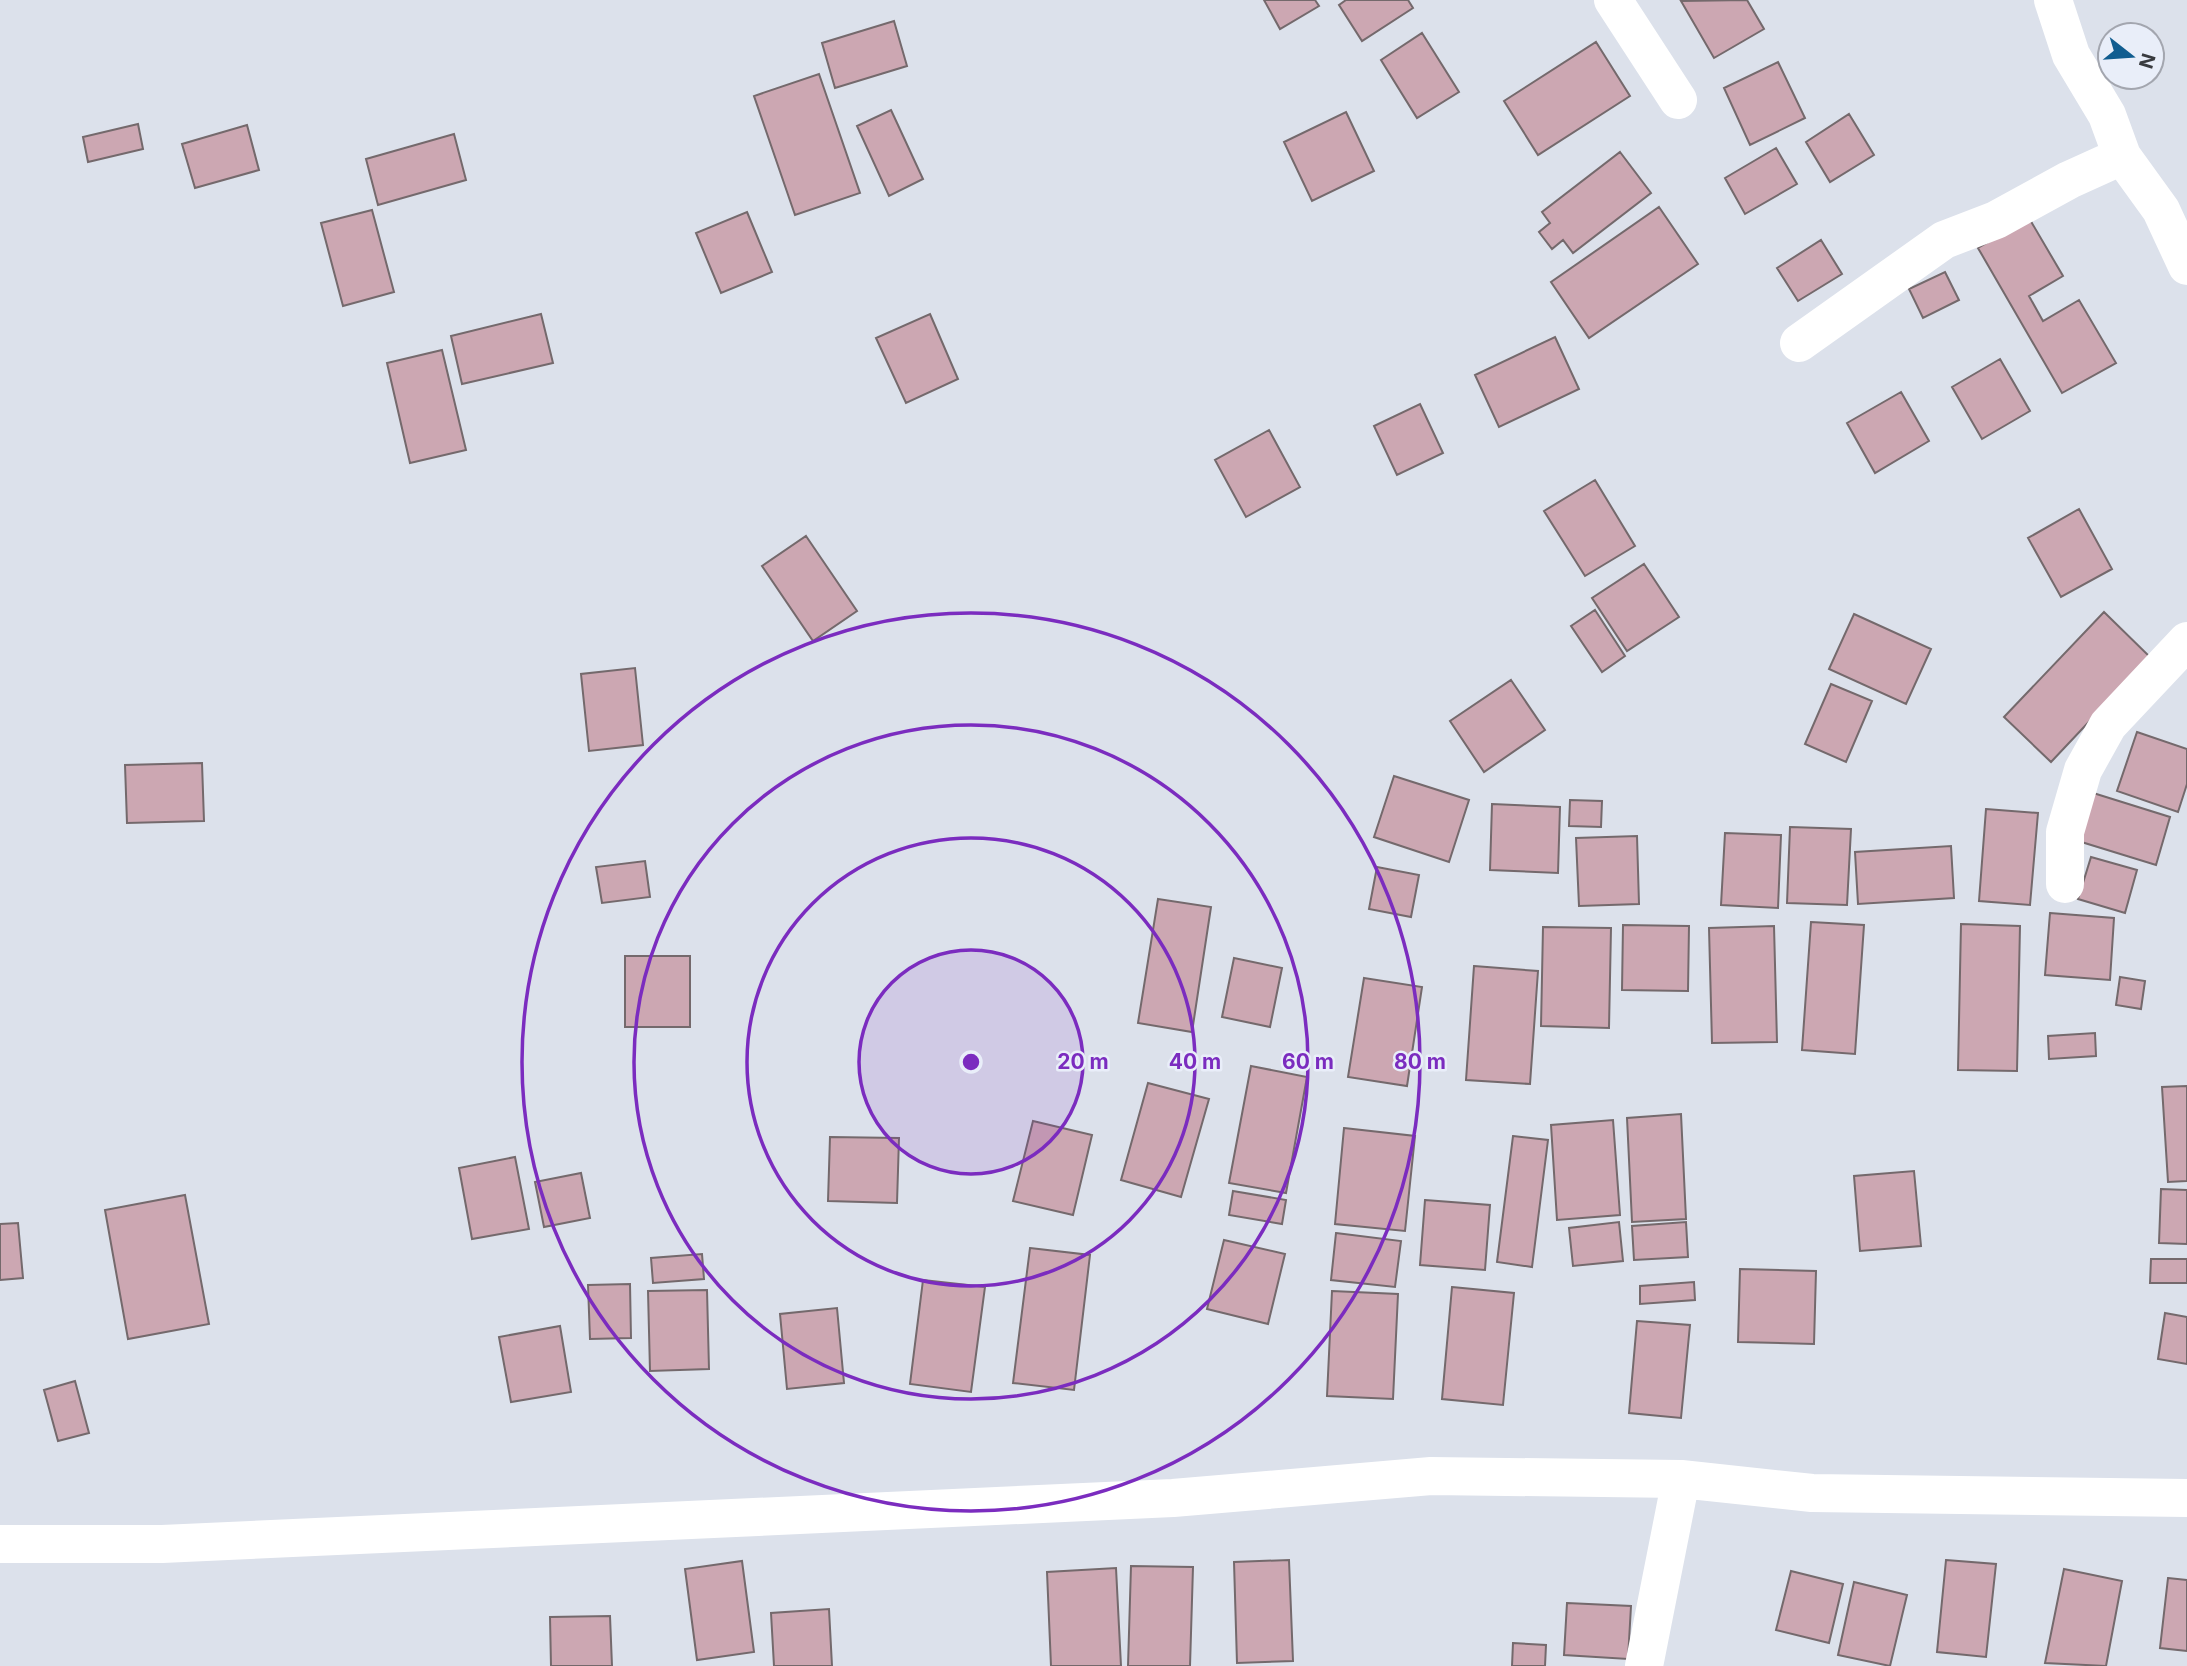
<svg xmlns="http://www.w3.org/2000/svg" width="2187" height="1666" viewBox="0 0 2187 1666" font-family="Inter,sans-serif">
  <style>
    .building { fill: #cca7b2; stroke: #74696c; stroke-width: 2 }
    .lines { fill: none; stroke-linecap: round; stroke-linejoin: round }
    .street { stroke: #fff; stroke-width: 38 }
    .ring { fill: none; stroke: #7b2cbf; stroke-width: 3.5 }
    .centre { fill: #7b2cbf; stroke: #e9eef9; stroke-width: 3.5 }
    .ring-label { font-size: 21px; text-anchor: middle; font-weight: bold; fill: #7b2cbf; stroke: #e9eef9; stroke-width: 5; stroke-linejoin: round; paint-order: stroke }
  </style>
  <rect width="100%" height="100%" fill="#dce1eb"/>
  <!-- building -->
  <path class="building" d="M1264,0H1315L1319,6L1280,29Z
    M1346,0H1408L1413,8L1362,41L1339,5Z
    M1747,0L1764,29L1714,58L1681,1Z
    M894,21L907,66L835,88L822,43Z
    M1422,33L1459,92L1417,118L1381,60Z
    M1596,42L1630,96L1538,155L1504,101Z
    M1778,62L1805,118L1750,145L1724,88Z
    M819,74L860,193L795,215L754,96Z
    M891,110L923,179L889,196L857,126Z
    M1346,112L1374,171L1312,201L1284,142Z
    M1849,114L1874,155L1830,182L1806,142Z
    M138,124L143,149L88,162L83,137Z
    M247,125L259,170L195,188L182,144Z
    M454,134L466,180L378,205L366,159Z
    M1776,148L1797,184L1745,214L1725,178Z
    M1620,152L1651,193L1573,253L1563,240L1552,249L1539,232L1550,223L1542,212Z
    M1659,207L1698,264L1589,338L1551,282Z
    M372,210L394,292L343,306L321,223Z
    M747,212L772,272L721,293L696,233Z
    M2029,218L2063,276L2029,296L2043,321L2079,300L2116,363L2062,393L1978,248Z
    M1821,240L1842,274L1798,301L1777,268Z
    M1945,272L1959,300L1923,318L1909,289Z
    M541,314L553,363L462,384L451,336Z
    M930,314L958,379L906,403L876,338Z
    M1555,337L1579,389L1499,427L1475,375Z
    M442,350L466,450L410,463L387,363Z
    M2000,359L2030,411L1982,439L1952,387Z
    M1901,392L1929,441L1875,473L1847,423Z
    M1420,404L1443,453L1397,475L1374,426Z
    M1269,430L1300,487L1246,517L1215,460Z
    M1595,480L1635,546L1585,576L1544,511Z
    M2079,509L2112,569L2061,597L2028,538Z
    M806,536L857,611L813,641L762,566Z
    M1644,564L1679,617L1627,651L1592,598Z
    M1595,610L1625,656L1602,672L1571,626Z
    M2104,612L2150,657L2051,762L2004,717Z
    M1854,614L1931,649L1906,704L1829,669Z
    M635,668L643,745L589,751L581,674Z
    M1511,680L1545,730L1484,772L1450,721Z
    M1831,684L1872,701L1846,762L1805,744Z
    M2137,732L2187,749V784L2178,812L2117,791Z
    M202,763L204,821L127,823L125,765Z
    M1394,776L1469,800L1449,862L1374,837Z
    M2090,792L2170,817L2156,865L2075,840Z
    M1570,800L1602,801L1601,827L1569,826Z
    M1492,804L1560,807L1558,873L1490,870Z
    M1986,809L2038,813L2030,905L1979,901Z
    M1790,827L1851,829L1847,905L1787,903Z
    M1725,833L1781,835L1778,908L1721,905Z
    M1637,836L1639,904L1579,906L1576,838Z
    M1951,846L1954,898L1858,904L1855,852Z
    M2091,857L2137,870L2125,913L2078,899Z
    M645,861L650,897L602,903L596,867Z
    M1377,867L1419,875L1411,917L1369,909Z
    M1158,899L1211,907L1192,1032L1138,1023Z
    M2050,913L2114,918L2110,980L2045,975Z
    M1811,922L1864,925L1855,1054L1802,1050Z
    M1961,924L2020,926L2017,1071L1958,1070Z
    M1623,925L1689,926L1688,991L1622,990Z
    M1774,926L1777,1042L1712,1043L1709,928Z
    M1543,927L1611,928L1609,1028L1541,1026Z
    M625,956H690V1027H625Z
    M1234,958L1282,968L1270,1027L1222,1017Z
    M1474,966L1538,971L1530,1084L1466,1080Z
    M2120,977L2145,981L2141,1009L2116,1005Z
    M1364,978L1422,987L1407,1086L1348,1077Z
    M2095,1033L2096,1056L2049,1059L2048,1036Z
    M1251,1066L1307,1077L1286,1193L1229,1183Z
    M1148,1083L1209,1099L1181,1197L1121,1180Z
    M2187,1086V1181L2168,1182L2162,1087Z
    M1681,1114L1686,1219L1632,1222L1627,1118Z
    M1613,1120L1620,1215L1557,1220L1551,1125Z
    M1033,1121L1092,1135L1073,1215L1013,1201Z
    M1344,1128L1415,1136L1405,1231L1335,1224Z
    M1513,1136L1548,1140L1532,1267L1497,1262Z
    M830,1137L899,1138L897,1203L828,1201Z
    M515,1157L529,1229L472,1239L459,1168Z
    M1914,1171L1921,1246L1860,1251L1854,1176Z
    M581,1173L590,1218L544,1227L535,1182Z
    M2161,1189L2187,1190V1244L2159,1243Z
    M1233,1191L1286,1200L1282,1224L1229,1215Z
    M185,1195L209,1324L128,1339L105,1210Z
    M1425,1200L1490,1205L1485,1270L1420,1265Z
    M1619,1222L1623,1261L1573,1266L1569,1228Z
    M1686,1222L1688,1257L1634,1260L1632,1226Z
    M18,1223L23,1278L0,1280V1224Z
    M1336,1233L1401,1241L1395,1287L1331,1280Z
    M1224,1240L1285,1254L1268,1324L1207,1309Z
    M1030,1248L1090,1255L1074,1390L1013,1383Z
    M702,1254L704,1279L653,1283L651,1258Z
    M2151,1259H2187V1283H2150Z
    M1740,1269L1816,1271L1814,1344L1738,1342Z
    M923,1280L985,1287L971,1392L910,1384Z
    M1694,1282L1695,1300L1640,1304V1286Z
    M630,1284L631,1338L590,1339L588,1285Z
    M1452,1287L1514,1293L1503,1405L1442,1399Z
    M707,1290L709,1369L650,1371L648,1291Z
    M1332,1291L1398,1294L1393,1399L1327,1396Z
    M837,1308L844,1383L787,1389L780,1314Z
    M2165,1313L2187,1317V1364L2158,1359Z
    M1637,1321L1690,1325L1681,1418L1629,1413Z
    M560,1326L571,1392L511,1402L499,1337Z
    M75,1381L89,1433L58,1441L44,1390Z
    M1289,1560L1293,1661L1237,1663L1234,1562Z
    M1946,1560L1996,1564L1986,1657L1937,1652Z
    M742,1561L754,1652L697,1660L685,1569Z
    M1131,1566L1193,1567L1190,1666H1128Z
    M1116,1568L1121,1666H1051L1047,1572Z
    M2064,1569L2122,1581L2106,1666L2045,1663Z
    M1791,1571L1843,1584L1829,1643L1776,1630Z
    M2168,1578L2187,1580V1651L2160,1648Z
    M1854,1582L1907,1595L1890,1666L1838,1655Z
    M1567,1603L1631,1606L1628,1659L1564,1655Z
    M829,1609L832,1666H774L771,1613Z
    M610,1616L612,1666H551L550,1617Z
    M1513,1643L1546,1645L1545,1666H1512Z"/>
  <g class="lines">
    <!-- street -->
    <path class="street" d="M1613,0L1678,100
      M2053,0L2071,55L2107,115L2122,156L2161,210L2187,266
      M1799,343L1944,240L1996,220L2069,180L2122,156
      M2065,884V832L2083,770L2108,725L2187,641
      M0,1544H162L1173,1498L1431,1476L1681,1479L1812,1493L2187,1498
      M1644,1666L1681,1479"/>
  </g>
  <!-- distance rings -->
  <circle cx="971" cy="1062" r="112" fill="#7b2cbf" fill-opacity=".12"/>
  <g class="ring">
    <circle cx="971" cy="1062" r="112"/>
    <circle cx="971" cy="1062" r="224"/>
    <circle cx="971" cy="1062" r="337"/>
    <circle cx="971" cy="1062" r="449"/>
  </g>
  <circle cx="971" cy="1062" r="10" class="centre"/>
  <g class="ring-label">
    <text x="1083" y="1069">20 m</text>
    <text x="1195" y="1069">40 m</text>
    <text x="1308" y="1069">60 m</text>
    <text x="1420" y="1069">80 m</text>
  </g>
  <!-- north arrow -->
  <g transform="translate(2131 56) rotate(107)"><circle r="33" fill="#e9eef9" stroke="#a3a6af" stroke-width="2"/>
  <path d="M0-5L12 26L0 18L-12 26Z" fill="#115d90"/>
  <text y="-10" font-size="19" font-weight="bold" text-anchor="middle" fill="#393b3f">N</text>
  </g>
</svg>
